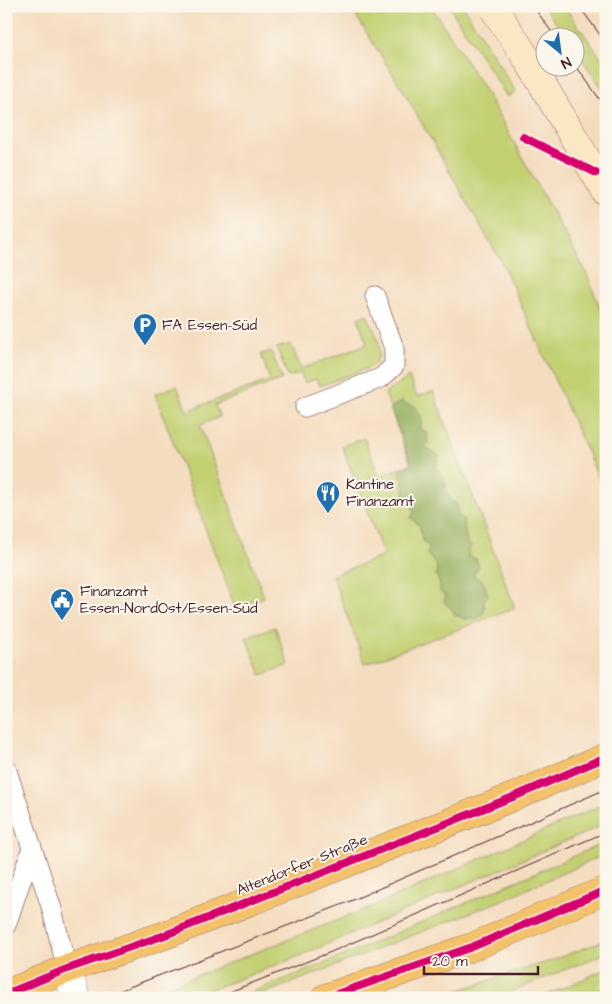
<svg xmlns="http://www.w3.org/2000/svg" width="612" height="1004" viewBox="0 0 612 1004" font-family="'Architects Daughter',sans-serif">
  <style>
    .green { fill: #c2d072; stroke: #86784e }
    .forest { fill: #99b264; stroke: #726848 }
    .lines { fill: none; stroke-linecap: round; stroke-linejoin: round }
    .service-casing { stroke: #9f7e74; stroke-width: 21 }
    .minor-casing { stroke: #9f7e74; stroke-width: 29 }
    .secondary-casing { stroke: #9f7e74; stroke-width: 29 }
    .primary-casing { stroke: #9f7e74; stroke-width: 29 }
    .service { stroke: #fff; stroke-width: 19 }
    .minor { stroke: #fff; stroke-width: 28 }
    .secondary { stroke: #fae7c3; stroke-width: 28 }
    .primary { stroke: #f3c26a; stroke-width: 28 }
    .tram { stroke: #4a1f2b; stroke-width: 1 }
    .cycleway-casing { stroke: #fbf7ec; stroke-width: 11 }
    .cycleway { stroke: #d6006c; stroke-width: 8 }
    .labels { text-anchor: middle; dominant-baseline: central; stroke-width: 4; stroke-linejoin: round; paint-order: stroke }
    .poi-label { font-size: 15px; fill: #4a1f2b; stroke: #fbf7ec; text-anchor: start }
    .street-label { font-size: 15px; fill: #4a1f2b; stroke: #fbf7ec }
  </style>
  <rect width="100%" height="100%" fill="#fbf7ec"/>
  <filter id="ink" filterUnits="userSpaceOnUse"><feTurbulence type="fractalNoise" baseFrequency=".02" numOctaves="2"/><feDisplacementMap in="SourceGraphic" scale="10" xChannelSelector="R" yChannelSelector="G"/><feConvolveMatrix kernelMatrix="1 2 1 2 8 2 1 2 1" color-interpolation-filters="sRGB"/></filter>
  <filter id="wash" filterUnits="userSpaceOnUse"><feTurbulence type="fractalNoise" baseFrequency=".0096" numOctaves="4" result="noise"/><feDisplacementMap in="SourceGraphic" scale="20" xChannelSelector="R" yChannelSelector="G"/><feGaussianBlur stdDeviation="1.12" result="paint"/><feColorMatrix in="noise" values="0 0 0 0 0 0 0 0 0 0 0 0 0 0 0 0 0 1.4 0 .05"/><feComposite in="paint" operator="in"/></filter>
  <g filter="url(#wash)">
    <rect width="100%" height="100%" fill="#f4dcbe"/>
    <!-- green -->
    <path class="green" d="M350,6H431L483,87L586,272L606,324V494L503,265L405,94Z
      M449,6H463L516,92L507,97Z
      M544,6H564L606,65V94L575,49L574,38L566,37Z
      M367,314C374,332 389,353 371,367L320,386L316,379L305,383L301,373L288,377L277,348L291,344L301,369L367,344L358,318Z
      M271,351L282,379L215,405L220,417L200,425L264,597L235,607L155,394L177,386L187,411L270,380L261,354Z
      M409,377L417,397L433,391L515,608L365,664L332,575L384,556L342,446L364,438L379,476L411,464L385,393Z
      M275,627L289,665L261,675L246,637Z
      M606,803V824L290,960L188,998H169L165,988L376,905Z
      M606,842V854L495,903L276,989L251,998H237L353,952Z
      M606,940V953L496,998H435L550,961Z
      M606,969V998H540Z"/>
    <!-- forest -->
    <path class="forest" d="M403,401L406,404L416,407C421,416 423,418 420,429L428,433L427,440L429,442L425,447L439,456L435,468L444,478L446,487L444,489L451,500L458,506L457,513L463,519L467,544L471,545L468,556L476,559L479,566L473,576L483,581L488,595L484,600V613L478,618L465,619L455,615C452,608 446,606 444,600L446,596L440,592V584L436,576L437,566L427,554L429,547L422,541L420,526L411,518L414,512L411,501L406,499L403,483L405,479L401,476L400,468L411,464L390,408Z"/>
  </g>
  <g filter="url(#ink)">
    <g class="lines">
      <!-- service casing -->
      <g class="service-casing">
        <path id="service" d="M305,407L381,378L394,366V348L375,296
          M6,768L51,906L67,969
          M6,925L32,848"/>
      </g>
      <!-- minor casing -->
      <g class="minor-casing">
        <path id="minor" d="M67,969L76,998"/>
      </g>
      <!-- secondary casing -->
      <g class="secondary-casing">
        <path id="secondary" d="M492,6L528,60L606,192"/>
      </g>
      <!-- primary casing -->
      <g class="primary-casing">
        <path id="primary" d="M6,994L67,969L165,935L518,795L606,757
          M325,998L472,947L606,890"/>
      </g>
      <!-- service -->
      <use href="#service" class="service"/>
      <!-- minor -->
      <use href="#minor" class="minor"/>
      <!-- secondary -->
      <use href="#secondary" class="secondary"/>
      <!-- primary -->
      <use href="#primary" class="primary"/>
      <!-- tram -->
      <path class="tram" d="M533,6L556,38
        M579,6L606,43
        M574,63L606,108
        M101,998L346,903L606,789
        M214,998L331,952L606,832"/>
      <!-- cycleway casing -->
      <g class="cycleway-casing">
        <path id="cycleway" d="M523,137L596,173
          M6,994L67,969L165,935L518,795L606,757
          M325,998L472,947L606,890"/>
      </g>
      <!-- cycleway -->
      <use href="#cycleway" class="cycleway"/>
    </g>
  </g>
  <!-- icons -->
  <defs>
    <g id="parking-pin" transform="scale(1.25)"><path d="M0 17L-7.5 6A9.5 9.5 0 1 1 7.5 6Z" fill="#1f6fb2" stroke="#fbf7ec"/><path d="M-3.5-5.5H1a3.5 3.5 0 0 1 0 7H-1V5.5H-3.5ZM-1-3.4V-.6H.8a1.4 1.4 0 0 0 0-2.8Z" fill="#fff"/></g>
    <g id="restaurant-pin" transform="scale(1.25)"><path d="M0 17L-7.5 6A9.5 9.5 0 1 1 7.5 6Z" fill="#1f6fb2" stroke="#fbf7ec"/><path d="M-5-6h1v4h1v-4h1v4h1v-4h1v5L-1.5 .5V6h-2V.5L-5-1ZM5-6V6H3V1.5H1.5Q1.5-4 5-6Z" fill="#fff"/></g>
    <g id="civic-pin" transform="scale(1.25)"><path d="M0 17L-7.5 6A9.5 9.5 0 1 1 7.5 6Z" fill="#1f6fb2" stroke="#fbf7ec"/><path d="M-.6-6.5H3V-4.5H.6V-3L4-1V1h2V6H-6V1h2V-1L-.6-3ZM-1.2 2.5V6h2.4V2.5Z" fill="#fff"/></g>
  </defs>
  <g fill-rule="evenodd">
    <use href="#parking-pin" x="145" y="325"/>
    <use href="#restaurant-pin" x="328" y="493"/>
    <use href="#civic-pin" x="62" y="600"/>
  </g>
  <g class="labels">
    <!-- poi labels -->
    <g class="poi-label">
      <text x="162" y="325">FA Essen-Süd</text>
      <text x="346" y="484">Kantine<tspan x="346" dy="17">Finanzamt</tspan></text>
      <text x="80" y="591">Finanzamt<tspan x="80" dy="17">Essen-NordOst/Essen-Süd</tspan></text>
    </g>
    <!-- street labels -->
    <g class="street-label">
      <text transform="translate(302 865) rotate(-22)">Altendorfer Straße</text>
    </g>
  </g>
  <!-- margin -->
  <rect width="612" height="1004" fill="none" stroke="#fbf7ec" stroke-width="25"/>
  <!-- north arrow -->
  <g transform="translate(560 52) rotate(151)"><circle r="24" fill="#fbf7ec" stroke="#b4a19f"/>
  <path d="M0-4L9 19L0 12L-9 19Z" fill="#1f6fb2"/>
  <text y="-8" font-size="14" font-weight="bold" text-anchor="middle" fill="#4a1f2b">N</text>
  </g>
  <!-- scale -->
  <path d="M424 966v8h114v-8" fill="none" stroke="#4a1f2b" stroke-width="2.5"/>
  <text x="432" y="966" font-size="15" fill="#4a1f2b" stroke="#fbf7ec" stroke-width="4" paint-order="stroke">20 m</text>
</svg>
